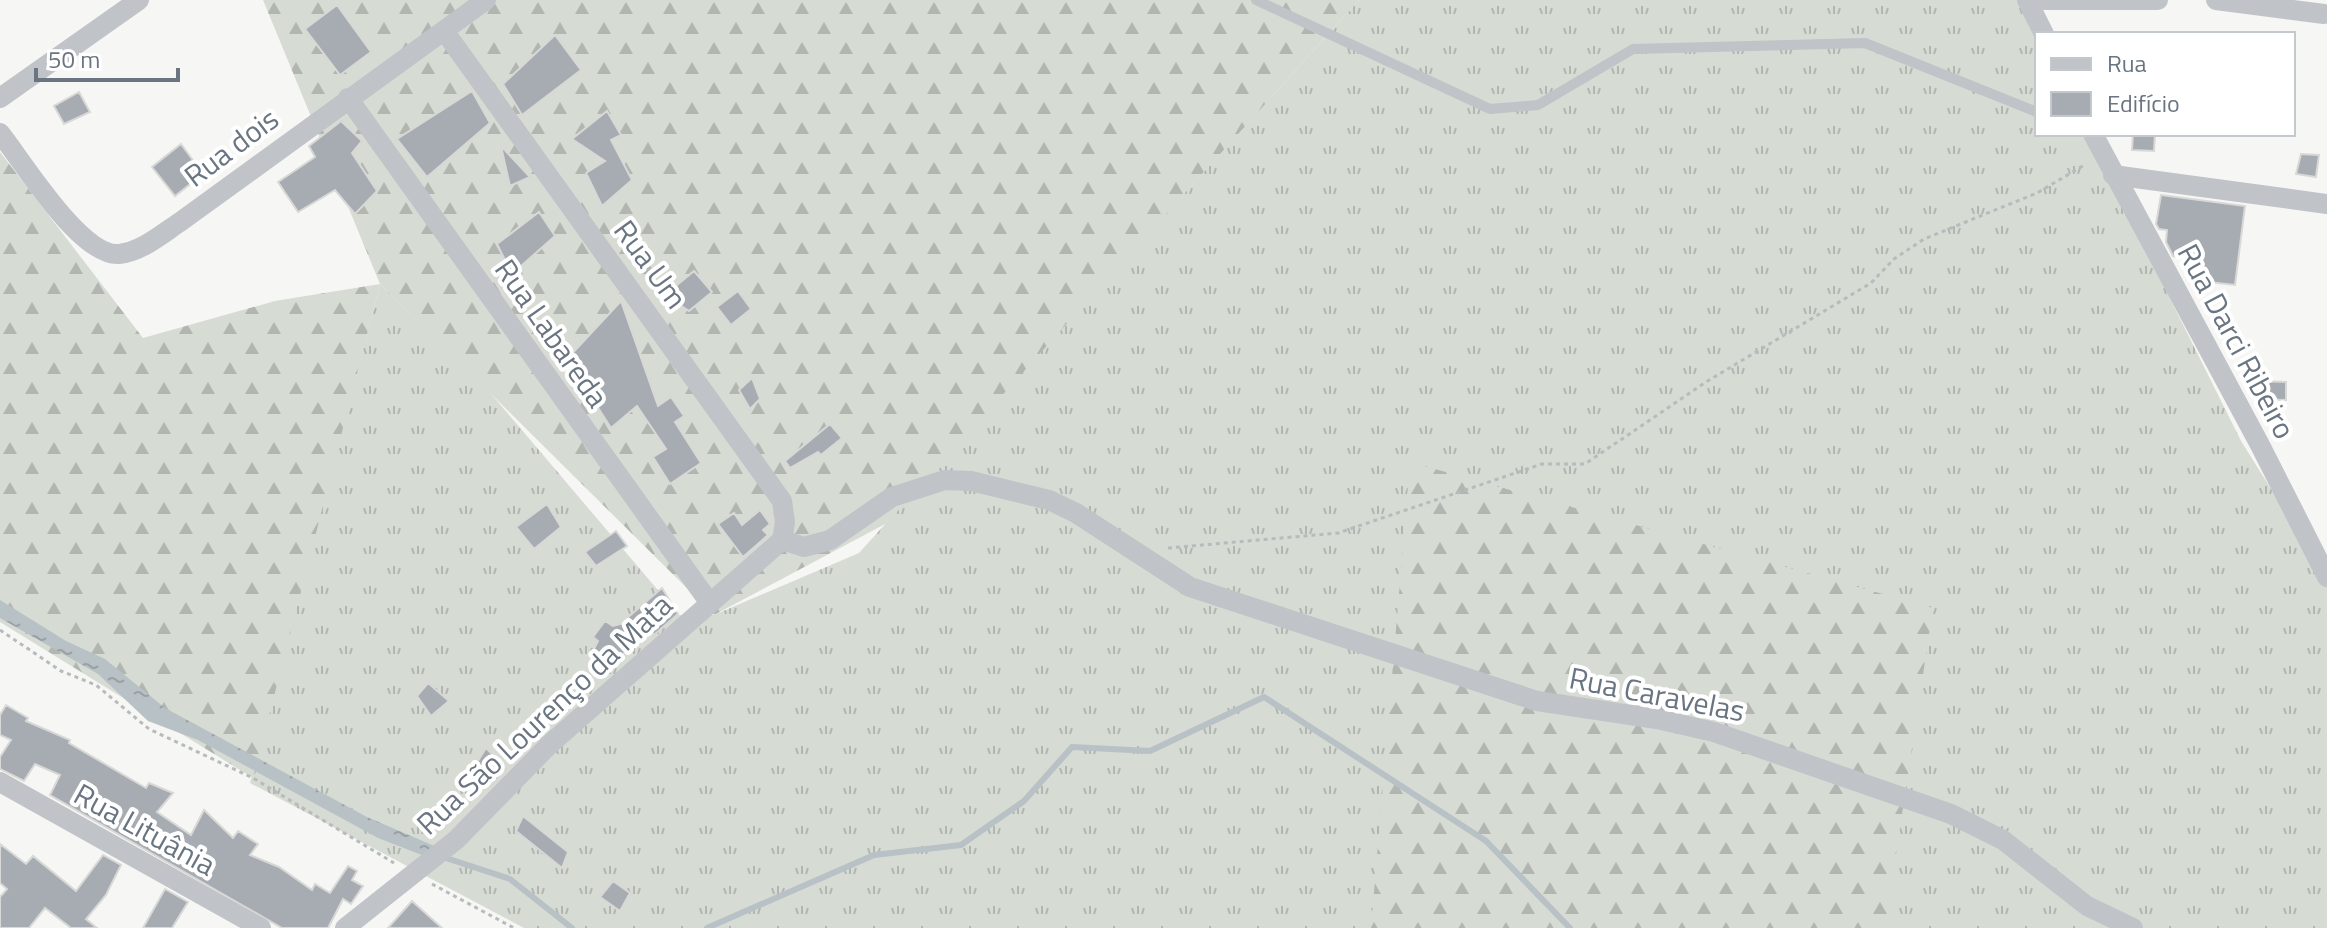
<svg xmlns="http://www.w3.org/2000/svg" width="2327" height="928" viewBox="0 0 2327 928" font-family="'Titillium Web',sans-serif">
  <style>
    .grass { fill: url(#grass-tufts) }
    .forest { fill: url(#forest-firs) }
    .water { fill: url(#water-ripples) }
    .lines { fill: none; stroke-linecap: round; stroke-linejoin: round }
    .stream { stroke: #b8c1c5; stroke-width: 6 }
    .building { fill: #a6acb2; stroke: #d8d8d6; stroke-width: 2 }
    .path { stroke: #b8bbbd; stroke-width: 3; stroke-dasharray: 4 4; stroke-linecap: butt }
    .service { stroke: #c0c3c7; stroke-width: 10 }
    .minor { stroke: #c0c3c7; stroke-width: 20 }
    .labels { text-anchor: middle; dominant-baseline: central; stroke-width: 8; stroke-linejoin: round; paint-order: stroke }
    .street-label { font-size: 30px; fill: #697581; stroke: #fff }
  </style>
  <defs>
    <pattern id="grass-tufts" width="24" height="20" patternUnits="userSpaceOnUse" patternTransform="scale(2)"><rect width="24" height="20" fill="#d6dbd3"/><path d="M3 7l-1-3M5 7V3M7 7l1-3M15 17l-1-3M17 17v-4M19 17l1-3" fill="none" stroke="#b2b6b1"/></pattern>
    <pattern id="forest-firs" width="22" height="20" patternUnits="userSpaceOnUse" patternTransform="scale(2)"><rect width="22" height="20" fill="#d6dbd3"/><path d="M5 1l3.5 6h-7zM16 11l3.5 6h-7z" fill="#b2b6b1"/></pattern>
    <pattern id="water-ripples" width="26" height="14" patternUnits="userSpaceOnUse" patternTransform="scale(2)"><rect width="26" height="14" fill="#b8c1c5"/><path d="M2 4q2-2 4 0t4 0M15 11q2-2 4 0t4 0" fill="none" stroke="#9aa1a5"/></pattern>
  </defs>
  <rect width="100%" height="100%" fill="#f6f6f4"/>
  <!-- grass -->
  <path class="grass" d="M1359,0H2021L2037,34V134H2088L2241,441L2327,578V928H524L250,783L380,284L487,389L679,615H714L859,553Z"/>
  <!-- forest -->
  <path class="forest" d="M263,0H1359L887,523L714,615L380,284L253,778L0,622V152L143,338L275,301L380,284Z
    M1410,462L1933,608L1885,928H1371Z"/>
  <!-- water -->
  <path class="water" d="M0,600L66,641L105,659L165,708L367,817L439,848L427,857L378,838L198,740L148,721L98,674L0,618Z"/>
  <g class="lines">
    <!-- stream -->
    <path class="stream" d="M446,858L510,879L572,928
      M707,928L874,855L961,845L1024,801L1072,747L1150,751L1264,697L1486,841L1570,928"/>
  </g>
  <!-- building -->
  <path class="building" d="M337,5L371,52L340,75L305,29Z
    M555,35L581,70L522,115L503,84Z
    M472,91L490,123L427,177L397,139Z
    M79,92L90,112L64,124L54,106Z
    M607,111L621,135L611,140L632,180L602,206L586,173L605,161L572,139Z
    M341,121L362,141L352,153L377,191L355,214L335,190L298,212L278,182L315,157L309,146Z
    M2133,134H2155L2154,151L2132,150Z
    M181,144L203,174L175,196L152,167Z
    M501,146L530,177L510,186Z
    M2301,154L2319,155L2316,177L2296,174Z
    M2161,195L2245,206L2235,285L2200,281L2202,260L2173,256L2166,242L2167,230L2159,229L2156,224Z
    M539,212L555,236L512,274L497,244Z
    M694,271L712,292L689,311L665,295Z
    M738,291L751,309L731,325L717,307Z
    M621,301L658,406L671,397L684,416L675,422L701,463L670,484L653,457L666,449L637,406L611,428L567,359Z
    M752,378L760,399L750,409L739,390Z
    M2258,381L2286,382V400L2257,399Z
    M830,424L842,438L821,455L818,452L790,468L785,461Z
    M547,504L561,527L534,549L516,527Z
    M760,510L770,524L763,530L768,535L743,557L718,524L734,513L742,525Z
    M616,531L627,546L596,566L585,552Z
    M662,588L678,614L654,635L644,623L617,664L594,649L598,641L593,637L605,621L613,626L620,624Z
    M428,683L449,701L431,716L417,696Z
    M6,705L28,718L26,721L70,740L69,743L146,788L149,783L173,793L157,812L191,835L204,810L233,838L238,831L258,844L250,855L279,867L312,890L315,884L330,893L348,866L357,871L352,880L363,886L351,904L343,899L328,928H282L50,795L60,775L35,764L24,781L0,769V757L11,740L0,735V715Z
    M486,748L507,769L493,784L476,764Z
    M523,816L568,852L562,868L516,831Z
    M0,844L26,864L33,856L76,891L103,855L121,865L106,895L86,919L97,928H71L45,908L29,928H0V897L7,889L0,883Z
    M613,881L630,893L620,911L600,897Z
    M165,889L188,902L172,928H143Z
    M412,901L442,928H388Z"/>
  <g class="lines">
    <!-- path -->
    <path class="path" d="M1168,548L1338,533L1542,464H1585L1706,382L1871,283L1894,259L1924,239L2037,193L2086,164
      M0,630L61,671L96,685L149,729L253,778L394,863
      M432,884L514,928"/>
    <!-- service -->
    <path class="service" d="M1256,0L1490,109L1538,105L1633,49L1865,43L2037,112"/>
    <!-- minor -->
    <path class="minor" d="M2027,0H2158
      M2027,0L2044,34
      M2216,0L2324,14
      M445,32L782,501L785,522L782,540
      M0,98L139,0
      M348,98L709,602
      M0,133C23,162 81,257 119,254C141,252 162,234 180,222L486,0
      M2093,134L2260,445L2327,577
      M2113,175L2327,204
      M782,540L804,547L830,540L892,497L945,480L971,481L1049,500L1076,513L1190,587L1537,701L1657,719L1714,732L1951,814L2003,840L2087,906L2133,928
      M0,782L261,928
      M345,928L456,840L549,745L782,540"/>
  </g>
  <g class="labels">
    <!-- street labels -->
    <g class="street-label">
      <text transform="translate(231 147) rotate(-37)">Rua dois</text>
      <text transform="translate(651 264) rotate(54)">Rua Um</text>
      <text transform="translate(552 333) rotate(55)">Rua Labareda</text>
      <text transform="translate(2237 341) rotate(62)">Rua Darci Ribeiro</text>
      <text transform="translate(1657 694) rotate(11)">Rua Caravelas</text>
      <text transform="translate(544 714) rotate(-43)">Rua São Lourenço da Mata</text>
      <text transform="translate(145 829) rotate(29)">Rua Lituânia</text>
    </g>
  </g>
  <!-- legend -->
  <rect x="2035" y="32" width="260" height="104" fill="#ffffff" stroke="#c3c8cd" stroke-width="2"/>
  <rect x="2051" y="58" width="40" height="12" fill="#c0c3c7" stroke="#c3c8cd" stroke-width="2"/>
  <text x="2107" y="72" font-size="24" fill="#697581">Rua</text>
  <rect x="2051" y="92" width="40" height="24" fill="#a6acb2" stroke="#c3c8cd" stroke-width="2"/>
  <text x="2107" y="112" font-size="24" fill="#697581">Edifício</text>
  <!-- scale -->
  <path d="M36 68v12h142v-12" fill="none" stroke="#697581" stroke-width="4"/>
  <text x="48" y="68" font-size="24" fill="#697581" stroke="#ffffff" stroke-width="6" paint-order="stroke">50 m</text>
</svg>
